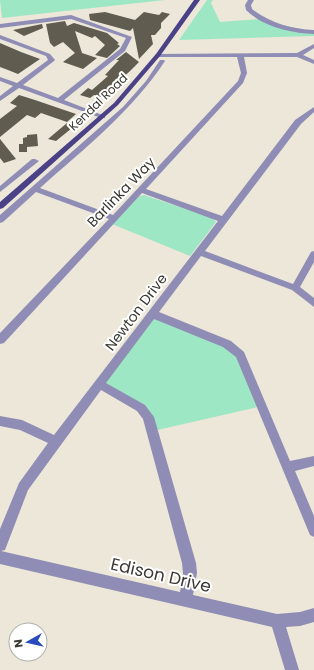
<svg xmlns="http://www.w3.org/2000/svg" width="314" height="670" viewBox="0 0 314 670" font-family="Poppins,sans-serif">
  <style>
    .green { fill: #9ee7c5 }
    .building { fill: #605c4f }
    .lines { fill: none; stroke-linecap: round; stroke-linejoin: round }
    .minor { fill: #8f8db5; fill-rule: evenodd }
    .major { fill: #4b4186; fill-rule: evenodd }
    .labels { text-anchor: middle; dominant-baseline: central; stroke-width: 4; stroke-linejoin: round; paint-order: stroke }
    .far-street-label { font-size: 12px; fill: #3a3832; stroke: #fff }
    .street-label { font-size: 14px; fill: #3a3832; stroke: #fff }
    .near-street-label { font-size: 17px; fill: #3a3832; stroke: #fff }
  </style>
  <rect width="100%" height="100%" fill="#ece7d8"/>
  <!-- green -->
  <path class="green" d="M0,0H165L2,18Z
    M207,0H213L211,3L220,22L259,19L314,33V36L179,40Z
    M144,195L212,218L216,222L190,256L112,224L110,221L140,196Z
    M153,315L230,347L241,358L262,406L153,431L149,415L100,384Z"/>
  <!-- building -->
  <path class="building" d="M105,12L135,20L144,12L159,15L162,12L170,14L161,23V28L155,35H151L153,44L139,59L133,28L130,31L90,20L89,14Z
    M65,21L67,26L74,23L107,33L119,43L117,44L120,46L107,58L95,55L105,45L95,36L92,38L75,31L82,53L97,58L83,69L63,62L75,53L63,42L54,47L50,43L46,24Z
    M42,24L43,28L24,36L13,30Z
    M0,43L21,52L40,59L18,74L8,70L0,67Z
    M126,52L139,62L129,72L101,97L94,95L90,98L80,95L88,88L92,90L108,76L105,75L119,60H116Z
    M19,95L35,100L76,114L67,122L41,113L35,118L27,115L0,137V119L17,106L10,103Z
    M67,123L72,128L56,141L48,139Z
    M37,134L38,146L27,147V152H19V144H23V138L27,137V135Z
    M0,139L16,159L4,163L0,158Z"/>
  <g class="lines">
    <!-- minor -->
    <path class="minor" d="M248,0H254L251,5L252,9C270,23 291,29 314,30V34C291,33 263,27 246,10L245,5Z
      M71,15L132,37L125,51L64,100L105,116V118H101L19,88L0,101V96L13,86L0,81V77L17,83L48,60L46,56L0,39V35L50,54L55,60L54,61L23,85L58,98L120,49L126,38L71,19L0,28V24Z
      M314,44V48L303,55L314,60V64L297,57H244L247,73L243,83L146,189L222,216L295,120L314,107V112L301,124L205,251L293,284L311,252L314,251V262L300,287L314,298V307L292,290L201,256L159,312L231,341L244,352L290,461L314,456V466L295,471L314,516V537L310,535L236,357L223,347L154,319L106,383L145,405L154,417L196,563L197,573L193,595L277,614L300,612L314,608V622L300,626L286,627L299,670H285L272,627L0,564V529L19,483L48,443L20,430L0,426V416L22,420L54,435L218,221L142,193L4,343L0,344V333L109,219L36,192L3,222L0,223V215L123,107L146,81L160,60H164L165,61C132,111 85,148 40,188L113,215L238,81L241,73L237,57H158L155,55L156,54L297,53ZM101,390L137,411L143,419L182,563L183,573L180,592L1,551L5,550L28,490Z
      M32,159H35L39,161L0,192V186Z"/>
    <!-- major -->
    <path class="major" d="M194,0H200L160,56L118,105L3,208L0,209V202L114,103L156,54Z"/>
  </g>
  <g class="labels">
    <!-- far-street labels -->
    <g class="far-street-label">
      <text transform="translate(98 102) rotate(-44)">Kendal Road</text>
    </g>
    <!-- street labels -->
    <g class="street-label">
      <text transform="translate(121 192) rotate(-46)">Barlinka Way</text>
      <text transform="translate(136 312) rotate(-53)">Newton Drive</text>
    </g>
    <!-- near-street labels -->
    <g class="near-street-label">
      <text transform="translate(161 575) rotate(13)">Edison Drive</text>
    </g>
  </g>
  <!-- north arrow -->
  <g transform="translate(28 642) rotate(262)"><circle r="19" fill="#ffffff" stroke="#b0afad"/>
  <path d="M0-3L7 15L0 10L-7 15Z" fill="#284cbb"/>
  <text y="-6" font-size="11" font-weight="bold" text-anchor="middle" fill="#3a3832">N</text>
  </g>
</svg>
